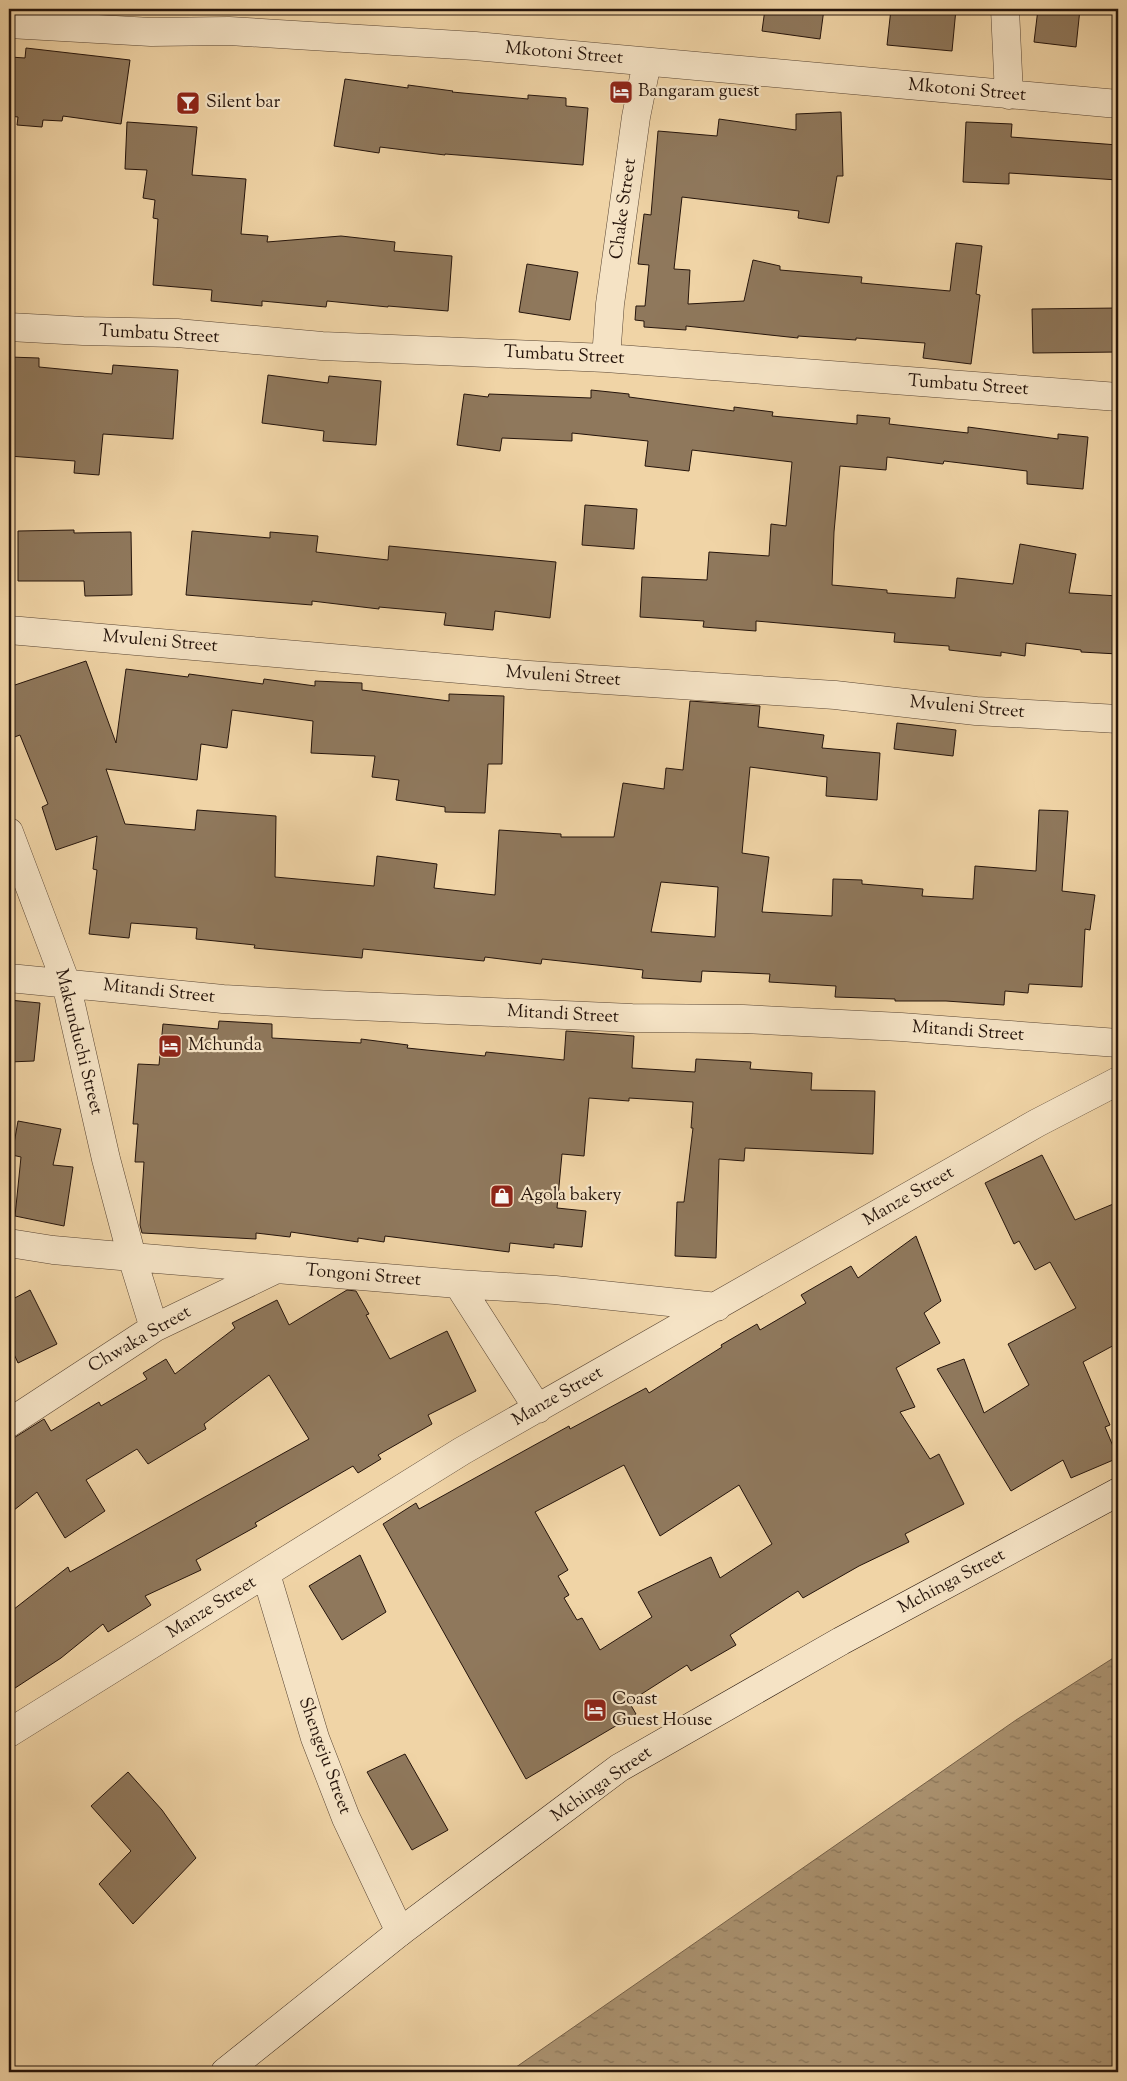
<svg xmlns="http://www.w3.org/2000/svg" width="1127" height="2081" viewBox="0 0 1127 2081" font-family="'Sorts Mill Goudy',serif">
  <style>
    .water { fill: url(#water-ripples); stroke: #756048 }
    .building { fill: #8f785c; stroke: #25140b; fill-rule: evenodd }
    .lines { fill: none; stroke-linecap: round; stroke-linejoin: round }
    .minor-casing { stroke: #584432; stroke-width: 29 }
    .secondary-casing { stroke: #25140b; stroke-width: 29 }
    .minor { stroke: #f5e3c5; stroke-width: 28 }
    .secondary { stroke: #f5e3c5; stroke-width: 28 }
    .labels { text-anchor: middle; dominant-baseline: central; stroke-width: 4.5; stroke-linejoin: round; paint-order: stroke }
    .street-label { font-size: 18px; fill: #25140b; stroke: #f5e3c5 }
    .poi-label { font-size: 18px; fill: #25140b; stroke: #f5e3c5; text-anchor: start }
  </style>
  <defs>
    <pattern id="water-ripples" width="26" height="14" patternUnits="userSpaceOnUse" patternTransform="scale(1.25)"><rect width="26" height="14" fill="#ab9371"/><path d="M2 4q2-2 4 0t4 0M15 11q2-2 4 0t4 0" fill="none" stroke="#8b775b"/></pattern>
  </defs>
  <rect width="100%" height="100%" fill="#f0d4a6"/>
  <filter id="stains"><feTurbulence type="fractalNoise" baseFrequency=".004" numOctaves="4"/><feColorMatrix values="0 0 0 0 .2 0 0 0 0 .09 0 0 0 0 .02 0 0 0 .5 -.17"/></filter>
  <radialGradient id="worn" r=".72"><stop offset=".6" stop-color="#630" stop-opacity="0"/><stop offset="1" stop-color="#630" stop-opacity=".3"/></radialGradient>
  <!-- water -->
  <path class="water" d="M1118,1655V2072H509L1016,1720Z"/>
  <!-- building -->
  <path class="building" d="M765,9H824L820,39L762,31Z
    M891,9H956L952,51L887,45Z
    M1038,9H1080L1076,47L1034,42Z
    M26,48L130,60L121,124L63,116L62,121L43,120L42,127L17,125L18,117L9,116L10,57L25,58Z
    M345,79L408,88V85L453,91L452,92L528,99V95L566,98V106L588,108L583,165L445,154V155L380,147L379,153L334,146Z
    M841,112L843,176H837L829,223L798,218L799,211L682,197L674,269L690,270L688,304L744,301L753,260L780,266V270L862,277L861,283L950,291L956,243L982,246L976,294L980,295L971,364L923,358L925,343L856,338V340L798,336V338L686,326V330L644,327V321L635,320L636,306H645L649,265L638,264L644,214L651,215L658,131L717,136L719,119L796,130V114Z
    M127,122L197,127L192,175L246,179L241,234L268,236L267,242L341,236L395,242L394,251L452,256L448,311L388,306V307L327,301L326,307L262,301V306L211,301L212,290L153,285L158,219L153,218L155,200L143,198L147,170L125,169Z
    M966,122L1012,124L1011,137L1118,145V180L1009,173V184L963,182Z
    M527,264L578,272L570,320L519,312Z
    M1118,308V352L1033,353L1032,309Z
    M9,357L39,358V367L112,374L113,365L178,370L173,439L103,434L99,475L74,473L75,461L9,456Z
    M268,375L328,383L329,376L381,381L376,445L323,441L324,431L262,423Z
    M591,390L629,394V397L734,411V407L773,412L772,416L857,424V415L890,418L889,424L968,433V427L1058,439V434L1088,437L1083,489L1027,484V471L944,461L943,464L887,457L886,470L840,466L834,532L832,585L887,590V593L955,598L957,578L1013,584L1020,544L1076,554L1069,593L1118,596V654L1081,652V650L1026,643L1025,656L1001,652V656L949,650V646L894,642L895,633L756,621V631L703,627L704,621L640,617L642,577L707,580L709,552L769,556L771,524L786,526L792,462L692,450L689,471L645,466L648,441L572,433V441L502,438L500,451L457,445L464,394L488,397L489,394L591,398Z
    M585,505L637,509L634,549L582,545Z
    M74,530V533L131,532L132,595L85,596L84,581H18V531Z
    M192,531L270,538V532L318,536L316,552L388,560L389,546L556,562L550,618L495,611L493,630L444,625L446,613L379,607V609L312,601V605L186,595Z
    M86,661L116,743L126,669L188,677L189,674L263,684L264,679L315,686V681L362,683V690L449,701V694L504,696L502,764H488L485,813L445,812V807L396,800L399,780L372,777L375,756L311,753L313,721L232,710L227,748L201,744L197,780L106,769L125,824L195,830L197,810L276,816L275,877L374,886L377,856L437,864L434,888L495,895L499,830L561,834V837H614L623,783L664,789L666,768L683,770L690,701L760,706L758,727L824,735L822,748L880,753L877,800L826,796L827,777L750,767L742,853L769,857L762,912L832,916L833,879L862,880V884L923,889L922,896L973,899L975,866L1036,871L1039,810L1068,811L1062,891L1095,895L1090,930L1085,929L1082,987L1029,984L1028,993L1005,991L1004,1005L946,1001H895V999L835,997L836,986L769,982L770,974L702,971L701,982L642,978L643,970L542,959L541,964L485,957L484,961L363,949L362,958L254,948L255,945L196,939L197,928L131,923L129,938L89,934L97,870L93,869L97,836L56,850L42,807L48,804L20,735L9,739V687ZM661,882L718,887L715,937L651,932Z
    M897,723L956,730L953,756L894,749Z
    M9,1000L40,1003L34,1061L9,1062Z
    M219,1021L272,1024V1038L361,1043V1039L408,1045L407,1048L485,1056L486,1052L564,1060L566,1031L634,1036L632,1068L695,1072L696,1059L751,1062L750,1069L812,1073L811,1090L875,1091L873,1154L745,1148L744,1161L719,1159L716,1258L675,1256L677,1202H684L693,1128H691L693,1102L629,1098V1101L589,1098L584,1156L562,1154L557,1208L586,1211L582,1247L554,1244V1248L510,1243L509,1252L385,1236L384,1242L358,1238V1242L291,1232L290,1237L256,1233V1239L142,1233L140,1225L144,1162H135L138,1124H133L138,1064L159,1065L163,1024L218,1029Z
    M18,1121L61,1129L53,1165L73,1167L64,1226L15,1216L21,1157L12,1155Z
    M1042,1155L1075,1220L1118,1202V1343L1083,1362L1110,1425L1105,1427L1118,1458L1071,1478L1063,1460L1011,1491L937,1369L964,1359L984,1413L1029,1385L1008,1344L1076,1308L1050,1262L1035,1270L1019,1241L1014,1244L985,1183Z
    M916,1236L941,1301L924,1313L940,1343L896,1368L915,1407L900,1412L930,1459L939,1454L964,1504L905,1534L909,1542L859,1566L803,1598L798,1591L730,1635L736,1645L691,1671L687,1665L629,1702L636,1714L526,1779L383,1524L416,1503L419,1509L569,1426L570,1429L646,1388L649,1393L722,1347L721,1345L757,1324L760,1330L806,1303L801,1295L851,1266L858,1278ZM624,1465L660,1536L739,1485L772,1544L720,1578L711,1557L638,1592L652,1617L600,1650L582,1618L577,1620L564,1598L569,1595L558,1576L568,1570L535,1512Z
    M30,1290L57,1344L18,1363L9,1343V1301Z
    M347,1290L356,1291L369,1314L366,1315L390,1359L447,1331L476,1391L428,1415L432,1424L378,1455L381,1459L358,1473L353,1466L255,1523L257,1526L196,1560L201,1570L145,1596L151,1605L108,1632L103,1624L61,1658L9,1692V1613L68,1567L70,1572L309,1439L269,1375L204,1424L206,1429L148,1464L137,1449L86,1480L105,1511L65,1538L37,1492L9,1514V1441L44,1419L51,1431L99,1402L101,1406L147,1379L143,1373L166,1359L175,1374L235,1328L232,1323L277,1300L289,1325Z
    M360,1555L386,1612L342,1640L309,1586Z
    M405,1754L448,1830L412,1850L367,1772Z
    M128,1772L162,1810L196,1858L133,1924L99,1884L131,1851L91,1806Z"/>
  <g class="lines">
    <!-- minor casing -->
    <g class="minor-casing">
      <path id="minor" d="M1005,9L1009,95
        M9,24L151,32L229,31L475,46L1118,104
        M9,327L83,331L177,333L322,346L606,358L1118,397
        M606,358L610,304L636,117L647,62
        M9,630L529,675L835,695L976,711L1118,719
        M9,832L66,983L106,1159L132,1257L154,1328
        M9,978L223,999L312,1004L632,1018L743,1019L901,1027L1118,1043
        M9,1243L53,1250L132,1257L458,1284L555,1290L717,1307
        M458,1284L538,1409
        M9,1423L154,1328L277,1269
        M266,1574L315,1738L346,1818L400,1932
        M9,1733L462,1451L1037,1123L1118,1081"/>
    </g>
    <!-- secondary casing -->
    <g class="secondary-casing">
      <path id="secondary" d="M225,2072L400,1932L619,1768L841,1641L1118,1492"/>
    </g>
    <!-- minor -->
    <use href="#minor" class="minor"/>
    <!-- secondary -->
    <use href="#secondary" class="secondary"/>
  </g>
  <!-- icons -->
  <defs>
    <g id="hotel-square" transform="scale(1.25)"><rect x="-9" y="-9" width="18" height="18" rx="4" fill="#8f2418" stroke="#f5e3c5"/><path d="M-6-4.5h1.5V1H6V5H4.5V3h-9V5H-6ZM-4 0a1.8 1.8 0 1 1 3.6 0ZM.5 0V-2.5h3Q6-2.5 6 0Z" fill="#fff"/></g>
    <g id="bar-square" transform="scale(1.25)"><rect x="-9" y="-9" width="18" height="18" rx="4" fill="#8f2418" stroke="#f5e3c5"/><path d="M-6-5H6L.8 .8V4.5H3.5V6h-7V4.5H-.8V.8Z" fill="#fff"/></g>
    <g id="shop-square" transform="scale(1.25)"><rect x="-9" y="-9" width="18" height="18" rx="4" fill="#8f2418" stroke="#f5e3c5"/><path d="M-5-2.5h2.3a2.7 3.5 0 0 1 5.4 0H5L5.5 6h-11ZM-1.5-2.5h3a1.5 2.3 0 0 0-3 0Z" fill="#fff"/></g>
  </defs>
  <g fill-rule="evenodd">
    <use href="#hotel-square" x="621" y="92"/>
    <use href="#bar-square" x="188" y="103"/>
    <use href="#hotel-square" x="170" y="1046"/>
    <use href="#shop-square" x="502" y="1196"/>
    <use href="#hotel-square" x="595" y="1710"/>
  </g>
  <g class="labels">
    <!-- street labels -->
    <g class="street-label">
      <text transform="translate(564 54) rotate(5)">Mkotoni Street</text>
      <text transform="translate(967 91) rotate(5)">Mkotoni Street</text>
      <text transform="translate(624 209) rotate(-82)">Chake Street</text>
      <text transform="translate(159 335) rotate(3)">Tumbatu Street</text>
      <text transform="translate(564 356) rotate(3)">Tumbatu Street</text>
      <text transform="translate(968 386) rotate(4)">Tumbatu Street</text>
      <text transform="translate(160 642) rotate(5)">Mvuleni Street</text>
      <text transform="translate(563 677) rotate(4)">Mvuleni Street</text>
      <text transform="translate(967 708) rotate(5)">Mvuleni Street</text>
      <text transform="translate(159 992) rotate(6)">Mitandi Street</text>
      <text transform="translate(563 1015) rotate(3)">Mitandi Street</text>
      <text transform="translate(968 1032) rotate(4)">Mitandi Street</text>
      <text transform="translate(78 1042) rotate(76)">Makunduchi Street</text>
      <text transform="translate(909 1197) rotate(-30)">Manze Street</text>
      <text transform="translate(363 1276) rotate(5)">Tongoni Street</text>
      <text transform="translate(140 1340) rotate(-30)">Chwaka Street</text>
      <text transform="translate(558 1397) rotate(-30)">Manze Street</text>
      <text transform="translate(952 1582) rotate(-28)">Mchinga Street</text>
      <text transform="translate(212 1608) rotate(-32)">Manze Street</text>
      <text transform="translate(324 1756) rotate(70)">Shengeju Street</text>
      <text transform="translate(602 1785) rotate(-35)">Mchinga Street</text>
    </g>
    <!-- poi labels -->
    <g class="poi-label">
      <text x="638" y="92">Bangaram guest</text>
      <text x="206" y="103">Silent bar</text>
      <text x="188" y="1046">Mchunda</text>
      <text x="520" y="1196">Agola bakery</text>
      <text x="612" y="1700">Coast<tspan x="612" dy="21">Guest House</tspan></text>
    </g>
  </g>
  <!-- margin -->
  <rect width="1127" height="2081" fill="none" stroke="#f0d4a6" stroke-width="30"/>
  <rect x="10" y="10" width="1107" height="2061" fill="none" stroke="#25140b" stroke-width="2.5"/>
  <rect x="15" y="15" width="1097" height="2051" fill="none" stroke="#25140b"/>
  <rect width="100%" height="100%" filter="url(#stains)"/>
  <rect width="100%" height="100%" fill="url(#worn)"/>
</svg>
